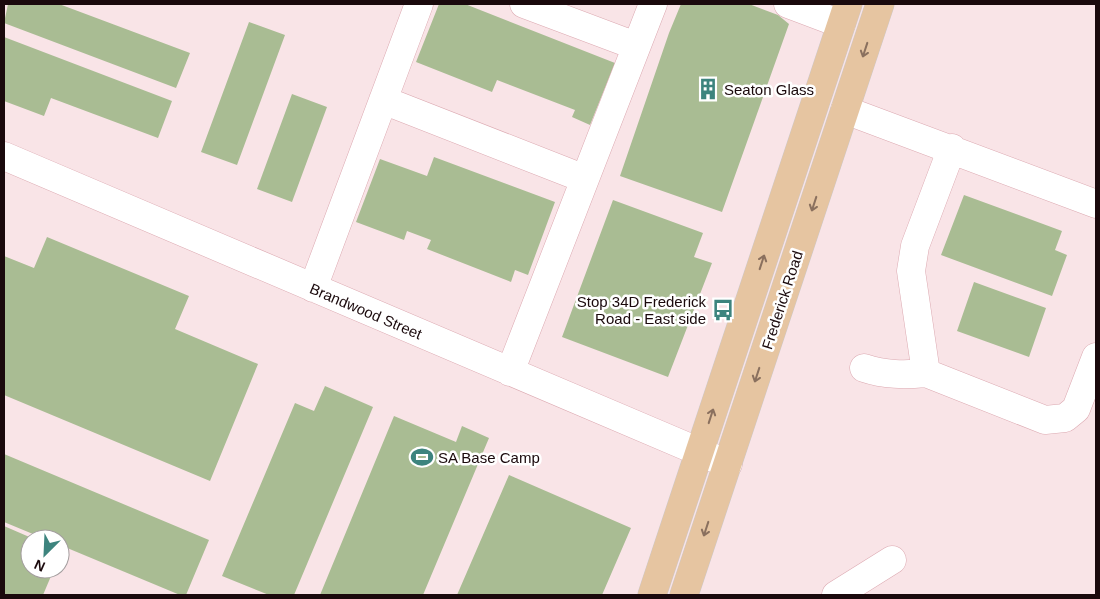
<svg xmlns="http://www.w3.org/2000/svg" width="1100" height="599" viewBox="0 0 1100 599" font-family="Arial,sans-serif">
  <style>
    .building { fill: #a9bc93 }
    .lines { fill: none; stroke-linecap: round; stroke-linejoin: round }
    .minor-casing { stroke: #dca9b1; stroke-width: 29 }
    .major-casing { stroke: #cdc9ca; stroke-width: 29 }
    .minor { stroke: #fff; stroke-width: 28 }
    .major { stroke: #e6c5a1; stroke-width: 28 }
    .oneway { stroke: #8a705e }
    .labels { text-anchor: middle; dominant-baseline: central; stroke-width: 5; stroke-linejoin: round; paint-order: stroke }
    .poi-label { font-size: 15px; fill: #1a090c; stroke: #fff; text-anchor: start }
    .street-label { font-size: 15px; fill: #1a090c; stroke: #fff }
  </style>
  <rect width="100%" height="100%" fill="#f9e4e7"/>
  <!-- building -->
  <path class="building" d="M8,4H59L190,53L176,88L4,23Z
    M439,4H465L615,63L590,125L572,117L575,110L497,80L492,92L416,62Z
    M681,4H749L778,15L789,24L722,212L620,176L669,33Z
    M249,22L285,35L237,165L201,152Z
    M4,37L172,101L158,138L51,98L44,116L4,101Z
    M292,94L327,107L292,202L257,189Z
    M434,157L555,202L528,275L515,270L511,282L427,249L431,240L407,231L404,240L356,222L380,159L427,176Z
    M964,195L1062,231L1055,250L1067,255L1052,296L941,255Z
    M613,200L703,233L694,257L712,263L668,377L562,337Z
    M47,237L189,296L175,329L258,364L210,481L4,395V256L34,268Z
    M974,282L1046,308L1029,357L957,331Z
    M325,386L373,407L294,595H269L222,576L295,403L314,411Z
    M394,416L456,442L462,426L489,438L423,595H320Z
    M4,454L209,540L186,595H180L60,545V539H45L4,522Z
    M509,475L631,528L602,595H457Z
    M4,526L34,539H30V569H54L43,595H4Z"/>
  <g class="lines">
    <!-- minor casing -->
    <g class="minor-casing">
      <path id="minor" d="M524,4L636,46
        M788,4L841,24
        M383,100L585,179
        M845,110L1096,204
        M952,148L915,246L911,271L926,373L1045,420L1065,418L1076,409L1096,357
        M4,156L728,464
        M313,288L419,4
        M864,368C885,375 904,375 926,373
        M510,372L653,4
        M836,595L892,560"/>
    </g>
    <!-- major casing -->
    <g class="major-casing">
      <path id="major" d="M652,595L848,4
        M684,595L880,4"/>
    </g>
    <!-- minor -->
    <use href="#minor" class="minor"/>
    <!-- major -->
    <use href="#major" class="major"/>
  </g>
  <!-- one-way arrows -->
  <defs><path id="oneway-shaft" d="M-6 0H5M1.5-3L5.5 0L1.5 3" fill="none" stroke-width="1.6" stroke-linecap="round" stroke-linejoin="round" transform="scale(1.25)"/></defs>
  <g class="oneway">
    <use href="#oneway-shaft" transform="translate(865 50) rotate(108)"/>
    <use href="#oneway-shaft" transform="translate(814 204) rotate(108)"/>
    <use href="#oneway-shaft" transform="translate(762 262) rotate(-72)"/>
    <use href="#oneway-shaft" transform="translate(757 375) rotate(108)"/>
    <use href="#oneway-shaft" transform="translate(711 416) rotate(-72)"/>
    <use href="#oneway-shaft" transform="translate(706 529) rotate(108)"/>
  </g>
  <!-- icons -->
  <defs>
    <g id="building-bare" transform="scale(1.725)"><path d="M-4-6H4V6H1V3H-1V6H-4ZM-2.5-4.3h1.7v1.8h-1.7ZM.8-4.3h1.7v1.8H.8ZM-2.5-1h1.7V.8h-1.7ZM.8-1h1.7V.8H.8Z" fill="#3d847e" stroke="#fff" stroke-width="2.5" paint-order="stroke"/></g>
    <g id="bus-bare" transform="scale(1.725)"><path d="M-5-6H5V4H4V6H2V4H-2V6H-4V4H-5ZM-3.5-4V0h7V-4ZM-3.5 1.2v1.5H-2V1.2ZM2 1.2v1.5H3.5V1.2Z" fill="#3d847e" stroke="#fff" stroke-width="2.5" paint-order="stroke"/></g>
    <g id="stadium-bare" transform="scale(1.725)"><path d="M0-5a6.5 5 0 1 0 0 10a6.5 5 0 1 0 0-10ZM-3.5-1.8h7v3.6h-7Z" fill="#3d847e" stroke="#fff" stroke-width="2.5" paint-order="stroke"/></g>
  </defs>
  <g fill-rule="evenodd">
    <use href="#building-bare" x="708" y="89"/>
    <use href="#bus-bare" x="723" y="310"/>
    <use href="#stadium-bare" x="422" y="457"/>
  </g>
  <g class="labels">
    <!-- poi labels -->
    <g class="poi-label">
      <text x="724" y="89">Seaton Glass</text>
      <text x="706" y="301" text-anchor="end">Stop 34D Frederick<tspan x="706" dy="17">Road - East side</tspan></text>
      <text x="438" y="457">SA Base Camp</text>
    </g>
    <!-- street labels -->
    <g class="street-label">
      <text transform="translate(782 300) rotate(-72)">Frederick Road</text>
      <text transform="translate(366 311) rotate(23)">Brandwood Street</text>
    </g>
  </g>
  <!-- border -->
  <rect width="1100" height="599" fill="none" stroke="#1a090c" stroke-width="10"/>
  <!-- north arrow -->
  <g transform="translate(45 554) rotate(204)"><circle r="24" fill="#ffffff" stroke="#a39d9e"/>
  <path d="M0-4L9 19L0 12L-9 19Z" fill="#3d847e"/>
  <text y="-8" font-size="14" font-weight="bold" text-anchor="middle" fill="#1a090c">N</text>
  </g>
</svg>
